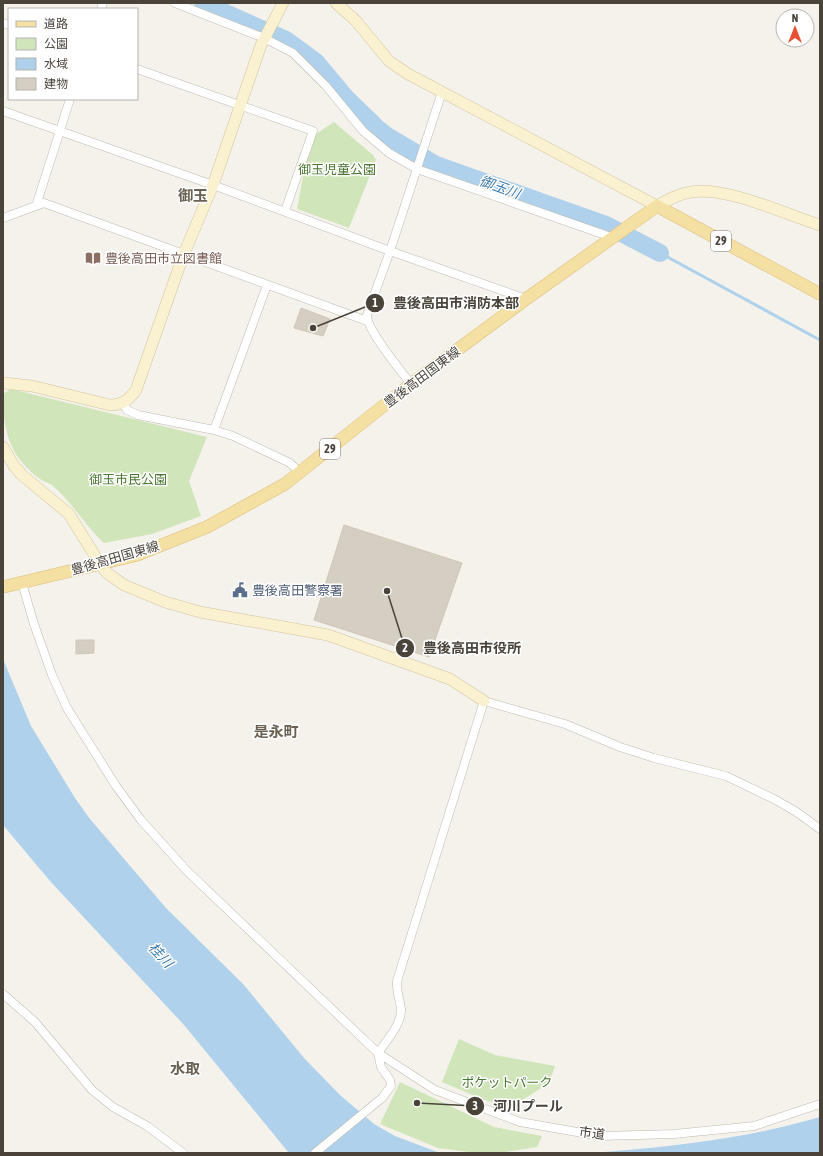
<svg xmlns="http://www.w3.org/2000/svg" width="823" height="1156" viewBox="0 0 823 1156" font-family="'Asap Condensed','Noto Sans JP',sans-serif">
  <style>
    .green { fill: #d0e5b9 }
    .water { fill: #afd1eb }
    .lines { fill: none; stroke-linecap: round; stroke-linejoin: round }
    .stream { stroke: #afd1eb; stroke-width: 3 }
    .river { stroke: #afd1eb; stroke-width: 18 }
    .building { fill: #d5cec2; stroke: #d0c6b6 }
    .street-casing { stroke: #bfbaaf; stroke-width: 9 }
    .secondary-casing { stroke: #d0c4a0; stroke-width: 12 }
    .primary-casing { stroke: #dabd75; stroke-width: 13 }
    .street { stroke: #fff; stroke-width: 8 }
    .secondary { stroke: #faf1d0; stroke-width: 11 }
    .primary { stroke: #f5e0a4; stroke-width: 12 }
    .labels { text-anchor: middle; dominant-baseline: central; stroke-width: 3; stroke-linejoin: round; paint-order: stroke }
    .shield { fill: #fff; stroke: #807b75; stroke-width: 1 }
    .shield-label { font-size: 12px; font-weight: bold; fill: #49433a }
    .park-label { font-size: 13px; fill: #4a7632; stroke: #fff }
    .education-label { font-size: 13px; fill: #785e54; stroke: #fff; text-anchor: start }
    .street-label { font-size: 13px; fill: #49433a; stroke: #fff }
    .service-label { font-size: 13px; fill: #4e5e75; stroke: #fff; text-anchor: start }
    .water-label { font-size: 14px; font-style: italic; fill: #3c7bac; stroke: #fff }
    .quarter-label { font-size: 15px; font-weight: bold; fill: #6a6152; stroke: #fff }
    .leader { fill: none; stroke: #49433a; stroke-width: 1.5 }
    .callout-dot { fill: #49433a; stroke: #fff; stroke-width: 1.5 }
    .mark-label { font-size: 12px; text-anchor: middle; font-weight: bold; fill: #fff }
    .callout-label { font-size: 14px; text-anchor: middle; font-weight: bold; fill: #49433a; stroke: #fff; stroke-width: 3; stroke-linejoin: round; paint-order: stroke }
  </style>
  <rect width="100%" height="100%" fill="#f5f2ec"/>
  <!-- green -->
  <path class="green" d="M334,122L373,155L376,160L349,228L297,209L310,138Z
    M11,389L207,437L189,481L201,516L152,534L104,543C85,526 73,503 53,486C50,483 44,482 40,479C9,456 3,431 3,394Z
    M459,1039L495,1055L555,1066L549,1083L510,1108L482,1099L442,1082Z
    M400,1082L494,1127L542,1136L537,1147L498,1153H477L438,1148L380,1124Z"/>
  <!-- water -->
  <path class="water" d="M3,659L31,726L75,798L90,819L166,908L244,985L304,1058L340,1095L374,1124L395,1136L440,1153H289L184,1025L50,881L3,825Z
    M820,1117V1153H592C669,1147 746,1139 820,1117Z"/>
  <g class="lines">
    <!-- stream -->
    <path class="stream" d="M660,253L820,340"/>
    <!-- river -->
    <path class="river" d="M203,3L286,40L316,62L346,98L377,128L387,136L436,165L606,225L660,253"/>
  </g>
  <!-- building -->
  <path class="building" d="M301,308L330,319L323,336L294,328Z
    M344,525L462,563L429,657L314,620Z
    M76,640H94V653L76,654Z"/>
  <g class="lines">
    <!-- street casing -->
    <g class="street-casing">
      <path id="street" d="M175,3L264,38L293,53L326,86L363,131L389,153L417,169L611,237
        M101,9L103,3
        M3,23L9,25
        M137,69L313,131L285,211
        M3,111L213,185L390,251L526,299
        M36,206L70,99
        M3,218L44,203L367,321
        M411,384C401,371 366,329 367,315L390,251L442,92
        M123,403L127,410L138,415L214,430L233,436L290,463L300,473
        M214,430L267,285
        M22,583L34,624L52,675L67,708L116,786L141,820L187,871L378,1053L435,1090L520,1122L600,1136L674,1134L754,1126L820,1104
        M3,994L35,1022L92,1090L113,1107L147,1126L183,1153
        M315,1153L382,1098L391,1086L390,1080L381,1067L378,1053C386,1041 402,1024 401,1009C400,999 396,992 397,981L484,701L565,724L620,747L654,758L726,776L774,799L795,811L820,829"/>
    </g>
    <!-- secondary casing -->
    <g class="secondary-casing">
      <path id="secondary" d="M336,3L356,21L389,61L408,74L657,206C668,200 678,194 691,192C727,186 784,214 820,225
        M3,383L32,386L110,405C122,405 129,400 136,390L183,256L213,185L261,45L283,3
        M3,447L14,466L22,475L69,514L100,564L107,573L124,585L165,602L200,612L328,635L450,679L484,701"/>
    </g>
    <!-- primary casing -->
    <g class="primary-casing">
      <path id="primary" d="M3,587L137,555L207,527L285,484L411,384L526,299L657,206L820,294"/>
    </g>
    <!-- street -->
    <use href="#street" class="street"/>
    <!-- secondary -->
    <use href="#secondary" class="secondary"/>
    <!-- primary -->
    <use href="#primary" class="primary"/>
  </g>
  <!-- icons -->
  <defs>
    <g id="library-bare" transform="scale(1.2)"><path d="M-6-4Q-3-5.5-.7-3.5V5Q-3 3-6 4ZM6-4Q3-5.5 .7-3.5V5Q3 3 6 4Z" fill="#8d6e63" stroke="#fff" stroke-width="2.5" paint-order="stroke"/></g>
    <g id="civic-bare" transform="scale(1.2)"><path d="M-.6-6.5H3V-4.5H.6V-3L4-1V1h2V6H-6V1h2V-1L-.6-3ZM-1.2 2.5V6h2.4V2.5Z" fill="#5c6f8a" stroke="#fff" stroke-width="2.5" paint-order="stroke"/></g>
  </defs>
  <g fill-rule="evenodd">
    <use href="#library-bare" x="93" y="258"/>
    <use href="#civic-bare" x="240" y="590"/>
  </g>
  <g class="labels">
    <!-- shield labels -->
    <g class="shield">
      <rect x="711" y="231" width="20" height="20" rx="3"/>
      <rect x="320" y="439" width="20" height="20" rx="3"/>
    </g>
    <g class="shield-label">
      <text x="721" y="241">29</text>
      <text x="330" y="449">29</text>
    </g>
    <!-- park labels -->
    <g class="park-label">
      <text x="337" y="169">御玉児童公園</text>
      <text x="128" y="479">御玉市民公園</text>
      <text x="507" y="1082">ポケットパーク</text>
    </g>
    <!-- education labels -->
    <g class="education-label">
      <text x="105" y="258">豊後高田市立図書館</text>
    </g>
    <!-- street labels -->
    <g class="street-label">
      <text transform="translate(422 377) rotate(-37)">豊後高田国東線</text>
      <text transform="translate(115 558) rotate(-16)">豊後高田国東線</text>
      <text transform="translate(592 1133) rotate(7)">市道</text>
    </g>
    <!-- service labels -->
    <g class="service-label">
      <text x="252" y="590">豊後高田警察署</text>
    </g>
    <!-- water labels -->
    <g class="water-label">
      <text transform="translate(500 187) rotate(20)">御玉川</text>
      <text transform="translate(161 955) rotate(47)">桂川</text>
    </g>
    <!-- quarter labels -->
    <g class="quarter-label">
      <text x="193" y="195">御玉</text>
      <text x="276" y="731">是永町</text>
      <text x="185" y="1068">水取</text>
    </g>
  </g>
  <!-- callouts -->
  <path class="leader" d="M313 328L375 303M387 591L405 648M417 1103L475 1106"/>
  <g class="callout-dot">
    <circle cx="313" cy="328" r="4"/>
    <circle cx="387" cy="591" r="4"/>
    <circle cx="417" cy="1103" r="4"/>
    <circle cx="375" cy="303" r="10"/>
    <circle cx="405" cy="648" r="10"/>
    <circle cx="475" cy="1106" r="10"/>
  </g>
  <g class="mark-label">
    <text x="375" y="307">1</text>
    <text x="405" y="652">2</text>
    <text x="475" y="1110">3</text>
  </g>
  <g class="callout-label">
    <text x="456" y="308">豊後高田市消防本部</text>
    <text x="472" y="653">豊後高田市役所</text>
    <text x="528" y="1111">河川プール</text>
  </g>
  <!-- border -->
  <rect width="823" height="1156" fill="none" stroke="#49433a" stroke-width="8"/>
  <!-- legend -->
  <rect x="8" y="8" width="130" height="92" fill="#ffffff" stroke="#b6b4b0"/>
  <rect x="16" y="21" width="20" height="6" fill="#f5e0a4" stroke="#b6b4b0"/>
  <text x="44" y="28" font-size="12" fill="#49433a">道路</text>
  <rect x="16" y="38" width="20" height="12" fill="#d0e5b9" stroke="#b6b4b0"/>
  <text x="44" y="48" font-size="12" fill="#49433a">公園</text>
  <rect x="16" y="58" width="20" height="12" fill="#afd1eb" stroke="#b6b4b0"/>
  <text x="44" y="68" font-size="12" fill="#49433a">水域</text>
  <rect x="16" y="78" width="20" height="12" fill="#d5cec2" stroke="#b6b4b0"/>
  <text x="44" y="88" font-size="12" fill="#49433a">建物</text>
  <!-- north arrow -->
  <g transform="translate(795 28)"><circle r="19" fill="#ffffff" stroke="#b6b4b0"/>
  <path d="M0-3L7 15L0 10L-7 15Z" fill="#e74f31"/>
  <text y="-6" font-size="11" font-weight="bold" text-anchor="middle" fill="#49433a">N</text>
  </g>
</svg>
